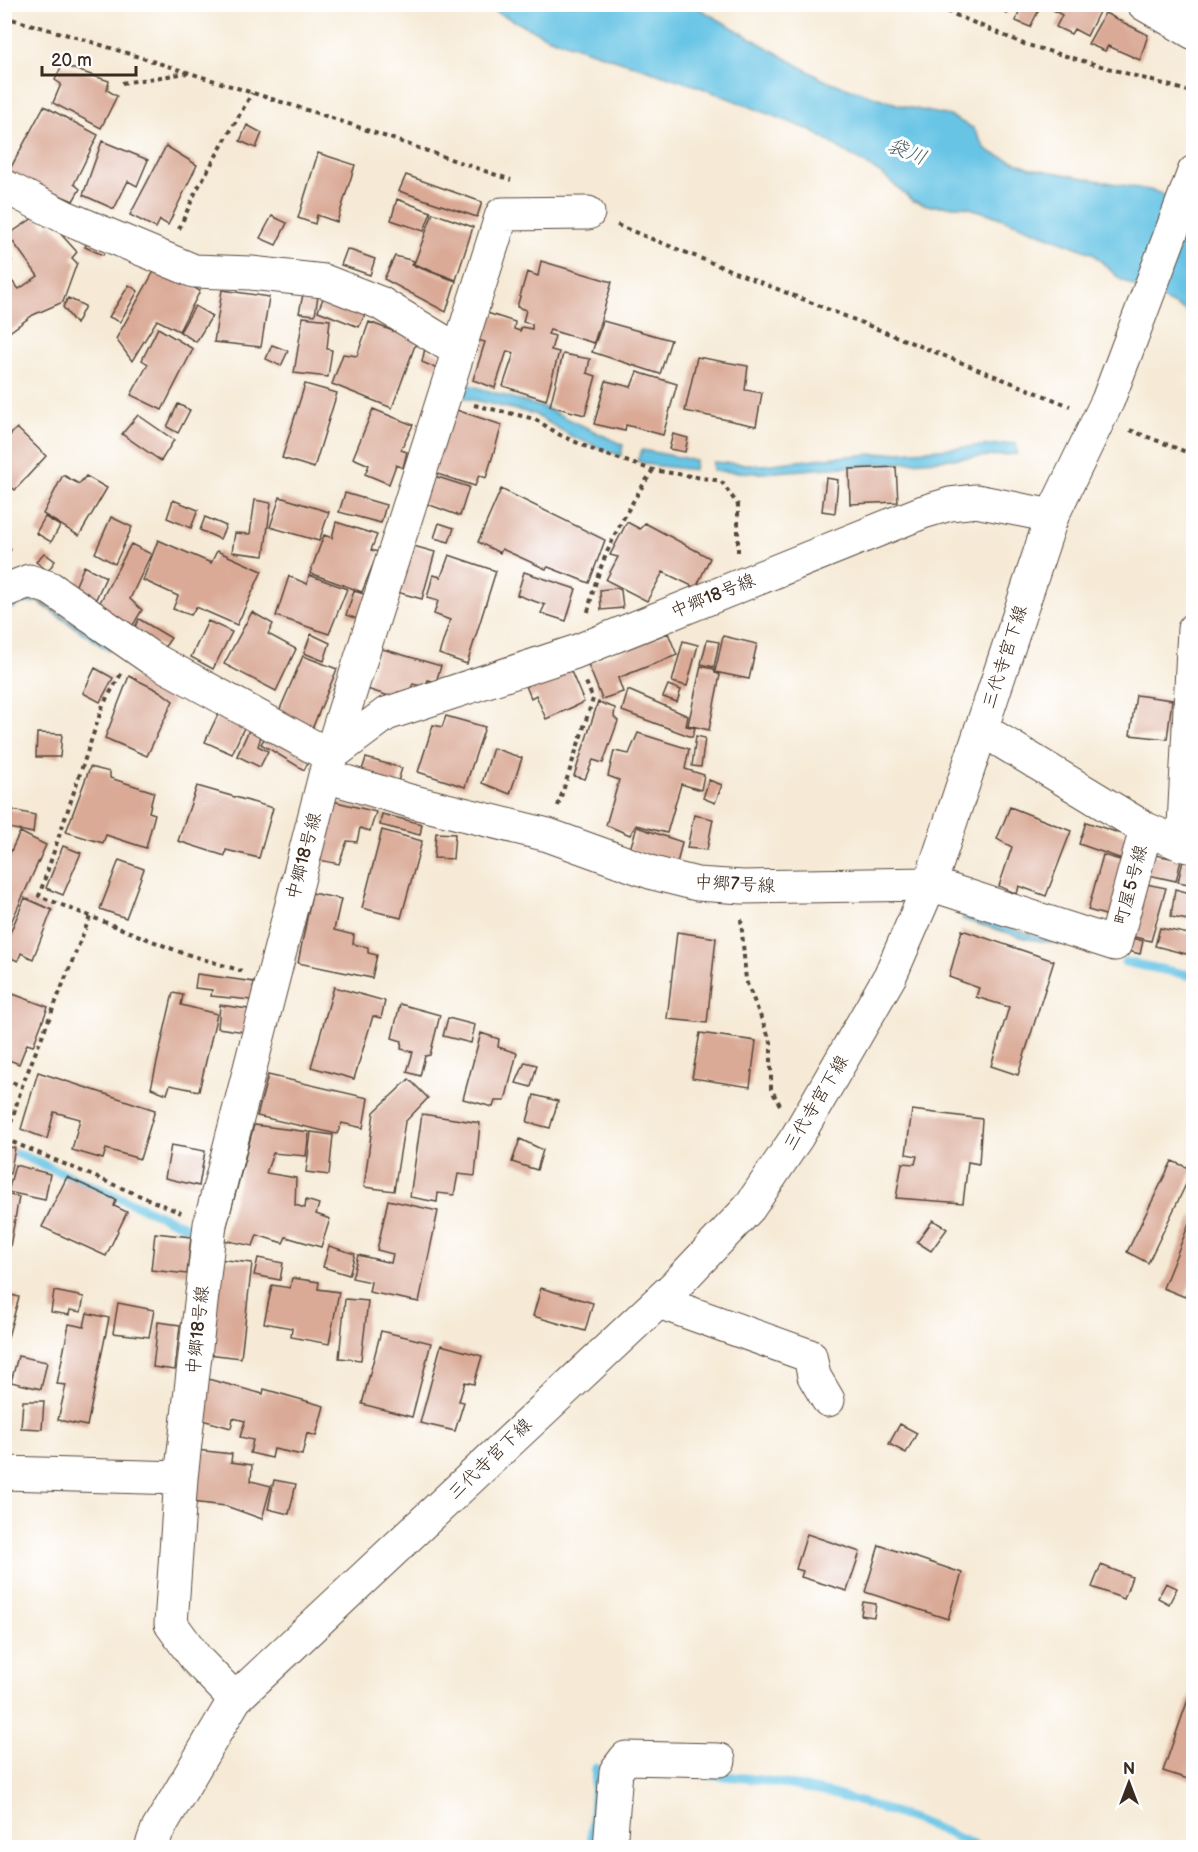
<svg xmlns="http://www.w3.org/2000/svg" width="1198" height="1852" viewBox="0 0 1198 1852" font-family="'Balsamiq Sans','Klee One',sans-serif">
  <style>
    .water { fill: #67c4e5; stroke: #517782; stroke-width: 1.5 }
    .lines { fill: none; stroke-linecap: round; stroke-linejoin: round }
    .stream { stroke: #67c4e5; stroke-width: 9 }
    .building { fill: #daaa97 }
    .minor-casing { stroke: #57473a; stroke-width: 35 }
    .secondary-casing { stroke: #57473a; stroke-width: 35 }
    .primary-casing { stroke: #57473a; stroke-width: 35 }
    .path { stroke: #57473a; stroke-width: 4; stroke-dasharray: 4.5 4.5; stroke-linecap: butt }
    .minor { stroke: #fff; stroke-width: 33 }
    .secondary { stroke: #fff; stroke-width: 33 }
    .primary { stroke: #fff; stroke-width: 33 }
    .labels { text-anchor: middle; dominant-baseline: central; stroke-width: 6; stroke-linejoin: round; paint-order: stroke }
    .street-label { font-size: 18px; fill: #3b2a1e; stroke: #fff }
    .water-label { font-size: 20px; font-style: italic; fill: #4a6064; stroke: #fff }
  </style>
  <rect width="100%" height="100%" fill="#fff"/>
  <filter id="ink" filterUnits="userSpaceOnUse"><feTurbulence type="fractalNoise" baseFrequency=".0167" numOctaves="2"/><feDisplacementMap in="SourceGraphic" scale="12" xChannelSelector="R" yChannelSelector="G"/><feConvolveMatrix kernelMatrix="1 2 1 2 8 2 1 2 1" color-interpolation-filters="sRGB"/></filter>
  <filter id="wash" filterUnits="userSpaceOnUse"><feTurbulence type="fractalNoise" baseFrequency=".008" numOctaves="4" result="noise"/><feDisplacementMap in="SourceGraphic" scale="24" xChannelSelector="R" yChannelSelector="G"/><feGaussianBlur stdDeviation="1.35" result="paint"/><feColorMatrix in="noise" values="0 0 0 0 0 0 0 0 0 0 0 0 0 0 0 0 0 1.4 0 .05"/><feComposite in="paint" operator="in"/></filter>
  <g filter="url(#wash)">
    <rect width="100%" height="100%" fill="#f6ead6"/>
    <!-- water -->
    <path class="water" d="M482,5H693L824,80L906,107L950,116L973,128L985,148L994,154L1031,168L1154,191L1193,206V324L1190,315L1183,309L1120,279L1092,253L990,214L963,206H931L913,201L882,174L810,130L697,86L547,37Z
      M466,349L476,351L466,384L545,408L623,445L621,456L573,437L534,414L452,395Z
      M1016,443L1017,454L762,473L713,471V462L763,465L824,458Z
      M642,450L695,460L694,470L652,465L637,461Z
      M33,597L112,647L109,651L38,602L22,603L5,613V606Z
      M964,914L1062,944L1028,939L962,919Z"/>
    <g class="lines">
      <!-- stream -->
      <path class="stream" d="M1125,962L1194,976
        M16,1153L189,1228
        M708,1775C801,1780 896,1807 980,1848
        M591,1848L596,1768"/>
    </g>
    <g id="blocks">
      <!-- building -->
      <path class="building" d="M998,4H1042L1030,27L1016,21L1019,11L1009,7L1007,14L997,7Z
        M1043,4H1100L1102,6L1087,36L1074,29L1071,34L1056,27L1062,15Z
        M1105,13L1148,35L1140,60L1108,46L1105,51L1088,44Z
        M62,65L109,81L107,90L117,96L101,128L53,103L61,84L55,80Z
        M44,106L98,135L74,184L80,189L73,201L8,173Z
        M247,125L262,133L256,148L240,141Z
        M102,141L148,160L137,186L128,181L114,209L83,195Z
        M166,146L197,165L168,225L160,220L156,228L130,215Z
        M318,153L355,165L337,222L317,215L315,224L298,218Z
        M406,175L482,202L477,217L399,191Z
        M397,199L431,212L424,231L391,220Z
        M433,213L473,227L456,280L414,264Z
        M36,216L45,227L51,223L77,252L72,258L77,263L63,302L33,315L4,336V284L10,279L19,289L38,276L8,235Z
        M272,216L287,223L276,245L260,238Z
        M90,236L108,244L103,255L85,247Z
        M347,249L375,259L370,275L341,265Z
        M4,254L12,261L4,267Z
        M395,256L414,261L412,265L456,281L446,312L384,279Z
        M541,261L612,282L594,343L550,330L548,334L555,336L551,350L559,352L546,400L503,386L514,353L507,351L495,388L473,380L485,342L470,338L481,311L515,322L514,329L520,331L522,327L532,329V324L523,322L526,310L517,307L527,272L538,276Z
        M157,266L200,291L179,331L157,320L132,361L116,339Z
        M129,285L138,291L120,322L109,317Z
        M222,290L269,297L261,347L214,342Z
        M303,294L318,296L315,315L299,313Z
        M324,296L366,312L359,327L318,311Z
        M68,298L85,306L76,324L63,307Z
        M195,306L212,316L196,342L180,332Z
        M303,317L330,320L327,349L332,350L328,377L294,373Z
        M603,321L671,340L660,374L592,352Z
        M369,322L417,340L392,408L332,384L343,354L357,356Z
        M158,328L193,349L162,410L131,395L148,364L142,360Z
        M272,345L288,351L281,366L266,359Z
        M425,348L441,355L436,368L422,362Z
        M563,354L590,359L587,373L596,376L585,415L550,406Z
        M697,357L748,366L745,390L762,393L756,426L685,411Z
        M637,372L677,384L663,435L626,425L625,431L594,424L606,381L631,387Z
        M305,384L337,393L314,468L282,458Z
        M178,404L190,410L178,433L167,427Z
        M447,407L502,425L486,478L479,475L475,486L428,471Z
        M373,409L413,425L401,450L407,452L403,468L396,465L389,484L365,474L369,465L353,458Z
        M138,415L174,440L161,461L122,434Z
        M17,428L46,456L15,490L4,481V433L9,436Z
        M673,434L688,438L685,452L669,449Z
        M896,467L898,502L850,504L849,469Z
        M428,474L469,487L460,516L419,501Z
        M63,475L79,484L86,476L107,488L79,536L43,514Z
        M826,478L838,480L835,513L822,511Z
        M501,489L605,540L589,583L548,567L546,569L502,549L500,553L478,542Z
        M345,493L386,505L381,523L339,512Z
        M280,497L329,512L319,541L270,527Z
        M173,500L198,510L191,528L167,518Z
        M255,500L271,503L264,556L232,552L235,533L250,534Z
        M45,517L60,526L51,542L36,533Z
        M111,517L132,527L115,564L95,553Z
        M205,517L226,526L220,539L200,530Z
        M336,522L377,535L371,550L378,552L362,592L310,573L324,535L332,538Z
        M627,522L640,529L645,523L710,558L696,588L663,572L647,601L606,580L618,557L610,555Z
        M439,523L454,528L449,542L434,538Z
        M158,540L211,563L217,551L262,571L237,625L196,607L191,615L173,609L178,596L143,580Z
        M131,544L151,554L130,599L142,610L129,632L97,608Z
        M410,545L435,552L422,599L397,592Z
        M44,553L55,561L48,571L36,562Z
        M449,555L496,571L467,664L439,654L450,620L434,614L438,601L427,598L433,575L441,577Z
        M84,566L106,577L95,601L73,592Z
        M524,572L576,589L566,621L541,613L545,605L517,595Z
        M309,575L347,589L329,634L276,616L289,576L307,584Z
        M617,588L621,590L623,608L601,610L600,590Z
        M354,591L370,596L363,621L346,615Z
        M252,612L273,624L268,634L296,649L276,691L224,664Z
        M139,619L171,638L164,648L133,631Z
        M208,621L232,632L213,669L191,657Z
        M668,633L677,655L618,678L623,692L602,699L588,664Z
        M311,634L330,643L324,661L304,653Z
        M723,636L757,644L749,679L715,672L720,675L709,730L688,725L701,666L714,669L715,672Z
        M707,640L719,642L714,667L701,664Z
        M683,641L698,645L687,686L672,682Z
        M379,648L441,666L436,682L428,680L426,687L413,684L407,695L398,692L395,698L367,689Z
        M303,656L337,669L312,729L276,718Z
        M95,668L113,678L100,702L83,693Z
        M570,669L584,702L546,719L536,695L531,698L526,686Z
        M129,676L161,692L173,701L147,756L105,738Z
        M668,685L681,690L677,702L663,697Z
        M628,690L688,716L686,726L695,728L692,737L622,711Z
        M1136,695L1172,700L1167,739L1130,735Z
        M598,702L615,708L614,717L618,721L603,763L593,760L585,779L574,776Z
        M221,708L247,721L232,754L205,742Z
        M446,716L485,727L465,787L418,772L433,725L442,727Z
        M250,728L262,733L258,746L268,751L260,767L237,756Z
        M268,732L311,757L304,770L261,744Z
        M37,733L62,734L60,757H36Z
        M638,733L689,749L685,769L704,775L701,790L681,784L667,833L636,825L630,835L606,825L619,780L608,776L614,751L629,754Z
        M696,736L705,738L701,767L692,766Z
        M493,748L522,758L510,794L482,783Z
        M366,758L402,768L396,788L360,776Z
        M90,767L110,772V778L154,792L149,812L155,814L146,848L106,835L103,843L66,832Z
        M709,780L722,785L715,803L703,798Z
        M197,786L273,808L259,858L226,850L225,856L178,841Z
        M333,801L376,812L370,831L360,828L357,842L347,841L339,864L319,860Z
        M1010,807L1071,831L1046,896L1019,886L1017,894L999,886L1012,847L997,839Z
        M4,808L35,815L33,833L4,827Z
        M382,814L422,824L420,835L380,825Z
        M694,815L713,819L707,850L687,848Z
        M1086,822L1131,837L1125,860L1079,844Z
        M637,827L682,842L677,864L630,849Z
        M382,830L422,841L401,918L362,908Z
        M20,832L46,845L8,929L4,927V866Z
        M436,833L455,834L453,859L434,858Z
        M63,846L81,853L63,895L46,888Z
        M1150,854L1181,860L1176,881L1144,874Z
        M1103,855L1124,861L1112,917L1088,910Z
        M119,860L144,869L126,918L100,909Z
        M1183,861L1194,863V885L1178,882Z
        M1146,884L1166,888L1151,941L1131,936Z
        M1175,889L1194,894V921L1171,917Z
        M312,893L341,899L334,930L354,935L353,944L368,947V953L377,955L372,978L298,963Z
        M25,898L52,910L33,959L21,953L18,961L4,955V947Z
        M1160,928L1194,935V956L1155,946Z
        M962,930L1054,961L1018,1075L991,1066L1009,1007L976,997L979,988L949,977Z
        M677,932L716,938L707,1023L667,1019Z
        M1128,937L1143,941L1140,954L1124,950Z
        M197,974L254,982L251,1000L211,996L212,990L195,988Z
        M334,987L385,1001L381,1018L373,1016L354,1079L311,1067Z
        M173,993L183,995L181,1005L217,1014L199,1091L170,1085L167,1094L151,1088Z
        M13,994L48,1007L33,1046L27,1044L19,1064L4,1058V998L10,1000Z
        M400,1004L440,1015L430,1055L425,1056L420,1076L407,1072L413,1052L401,1049L402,1041L392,1038Z
        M220,1005L248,1009L245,1032L218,1028Z
        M448,1018L475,1025L471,1043L443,1036Z
        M481,1033L499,1039L498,1047L517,1053L505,1101H495L493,1107L463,1099Z
        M700,1033L756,1041L750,1087L692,1078Z
        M525,1062L537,1065L531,1087L516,1083Z
        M38,1072L155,1110L140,1159L106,1149L103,1159L72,1150L80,1119L54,1112L47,1139L21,1129Z
        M268,1075L368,1098L363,1128L342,1123L337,1134L257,1116Z
        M409,1079L428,1098L405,1122L394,1191L364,1187L374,1112Z
        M534,1095L558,1101L550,1128L527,1122Z
        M912,1110L982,1119L979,1164L968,1162L963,1203L896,1198L902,1163L915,1164L917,1156L906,1154Z
        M422,1114L480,1123L475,1176L458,1174L454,1195L438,1193L437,1202L410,1197Z
        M254,1125L309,1132L306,1156L273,1153L266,1173L296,1178L295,1205L305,1208L306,1200L319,1204L316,1214L330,1219L321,1247L286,1237L283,1243L257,1235L253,1246L223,1240Z
        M311,1132L333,1135L329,1175L306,1172Z
        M520,1139L543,1150L537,1170L512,1162Z
        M171,1145L205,1151L199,1186L165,1178Z
        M4,1146L15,1148L10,1174L4,1173Z
        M1172,1161L1193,1170L1148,1263L1127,1252Z
        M15,1165L50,1174L45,1200L8,1192Z
        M67,1177L116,1200L114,1206L127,1212L106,1256L42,1227Z
        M4,1194L19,1197L9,1252L4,1251Z
        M388,1200L438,1211L419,1302L369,1292L371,1282L352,1278L358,1255L391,1263L393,1254L377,1250Z
        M1193,1214L1194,1276L1185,1297L1163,1288Z
        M933,1220L947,1229L931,1251L917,1242Z
        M155,1233L191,1237L187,1274L151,1270Z
        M329,1246L355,1254L349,1275L323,1267Z
        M258,1258L283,1263L280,1280L254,1275Z
        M217,1259L252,1263L241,1358L208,1354Z
        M292,1278L319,1282L318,1289L339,1292L329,1344L291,1337L292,1328L264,1323L272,1285L290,1288Z
        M541,1288L593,1303L585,1331L533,1316Z
        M54,1291L84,1297L81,1312L70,1310L69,1315L51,1312Z
        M4,1293L19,1297L5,1348H4Z
        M345,1299L368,1301L361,1360L339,1358Z
        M118,1303L154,1310L149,1337L113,1333Z
        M87,1313L109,1318L87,1426L58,1420L66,1385L57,1384L69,1324L84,1327Z
        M158,1322L180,1325L175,1370L153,1367Z
        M381,1331L431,1343L412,1417L362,1404Z
        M441,1345L482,1356L474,1384L465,1382L459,1401L464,1402L455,1431L420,1423Z
        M18,1356L47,1362L41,1389L11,1382Z
        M208,1379L263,1394L264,1389L324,1406L316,1436L307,1433L302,1455L274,1449L272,1458L250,1453L253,1440L240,1437L245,1421L233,1418L231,1428L202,1420Z
        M23,1401H44L42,1429L21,1428Z
        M900,1424L917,1433L906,1453L889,1444Z
        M196,1450L232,1454L231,1462L252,1465L251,1481L271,1486L262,1519L226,1506L191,1502Z
        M274,1480L296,1484L289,1514L268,1509Z
        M807,1534L860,1552L847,1591L801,1577L803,1571L796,1569Z
        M879,1545L962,1573L948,1619L865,1592Z
        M1101,1565L1132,1577L1124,1599L1092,1587Z
        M1166,1583L1177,1588L1169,1604L1158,1598Z
        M863,1602L876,1604L874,1617L861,1615Z
        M1192,1688H1194V1781L1163,1771Z"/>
    </g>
  </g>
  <g filter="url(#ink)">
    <use href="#blocks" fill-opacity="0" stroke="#57473a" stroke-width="1.5"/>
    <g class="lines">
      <!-- minor casing -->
      <g class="minor-casing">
        <path id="minor" d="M4,186L65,217L194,271L251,273L324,281L380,303L457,350
          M4,591L29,581L50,588L151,658L330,756L502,214L588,213
          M1194,629L1183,845L1194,847
          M981,729L1146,829L1183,845
          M326,776L410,801L548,835L653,873L697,884L743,887L930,884L1115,944L1146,829
          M659,1302L810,1356L814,1376L828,1400
          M4,1473L181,1478
          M235,1699L197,1660L171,1624L181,1478L210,1224L330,756L386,714L575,652L923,512L950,504L976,501L1052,516
          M610,1848L616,1771L626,1758L719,1760"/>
      </g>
      <!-- secondary casing -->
      <g class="secondary-casing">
        <path id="secondary" d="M151,1848L157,1831L235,1699L674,1287L749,1208L797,1137L890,976L930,884L1052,516L1108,400L1194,172"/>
      </g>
      <!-- primary casing -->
      <g class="primary-casing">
        <path id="primary" d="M1144,4L1194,33"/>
      </g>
      <!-- path -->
      <path class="path" d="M930,4L1024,44L1188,91
        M4,17L79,38L332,118L511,180
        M122,83L187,73
        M617,225L1070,406
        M179,229L196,191L252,93
        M474,405L535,419L560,435L598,452L653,470L721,481L738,505V552
        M1130,430L1194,455
        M4,539L12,555
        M588,612C599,559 623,515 653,470
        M121,674L103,705L39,896L180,952L242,971
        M558,806L593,699L586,682
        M90,917L22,1086L7,1136L10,1141L181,1213
        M741,919L746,981L771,1042V1089L780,1105
        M4,1079L22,1086"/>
      <!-- minor -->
      <use href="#minor" class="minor"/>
      <!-- secondary -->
      <use href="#secondary" class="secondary"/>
      <!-- primary -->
      <use href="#primary" class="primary"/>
    </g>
  </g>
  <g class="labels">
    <!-- street labels -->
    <g class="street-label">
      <text transform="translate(713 596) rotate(-22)">中郷18号線</text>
      <text transform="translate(1005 657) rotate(-72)">三代寺宮下線</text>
      <text transform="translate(304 856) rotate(-75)">中郷18号線</text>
      <text transform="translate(735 884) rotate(3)">中郷7号線</text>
      <text transform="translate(1131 885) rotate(-75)">町屋5号線</text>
      <text transform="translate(816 1103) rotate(-59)">三代寺宮下線</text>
      <text transform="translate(198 1330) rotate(-84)">中郷18号線</text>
      <text transform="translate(490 1459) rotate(-44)">三代寺宮下線</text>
    </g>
    <!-- water labels -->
    <g class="water-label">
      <text transform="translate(907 152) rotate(22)">袋川</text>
    </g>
  </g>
  <!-- margin -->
  <rect width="1198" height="1852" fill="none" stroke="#fff" stroke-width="24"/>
  <!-- north arrow -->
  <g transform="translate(1129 1783)" stroke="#ffffff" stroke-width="4.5" paint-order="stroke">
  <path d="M0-4.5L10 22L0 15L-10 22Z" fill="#3b2a1e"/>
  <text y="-9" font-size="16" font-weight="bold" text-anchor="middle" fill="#3b2a1e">N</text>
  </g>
  <!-- scale -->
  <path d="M42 66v9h94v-9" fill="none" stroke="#3b2a1e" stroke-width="3"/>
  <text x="51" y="66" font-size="18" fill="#3b2a1e" stroke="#ffffff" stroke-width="4.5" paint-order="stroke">20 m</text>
</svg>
